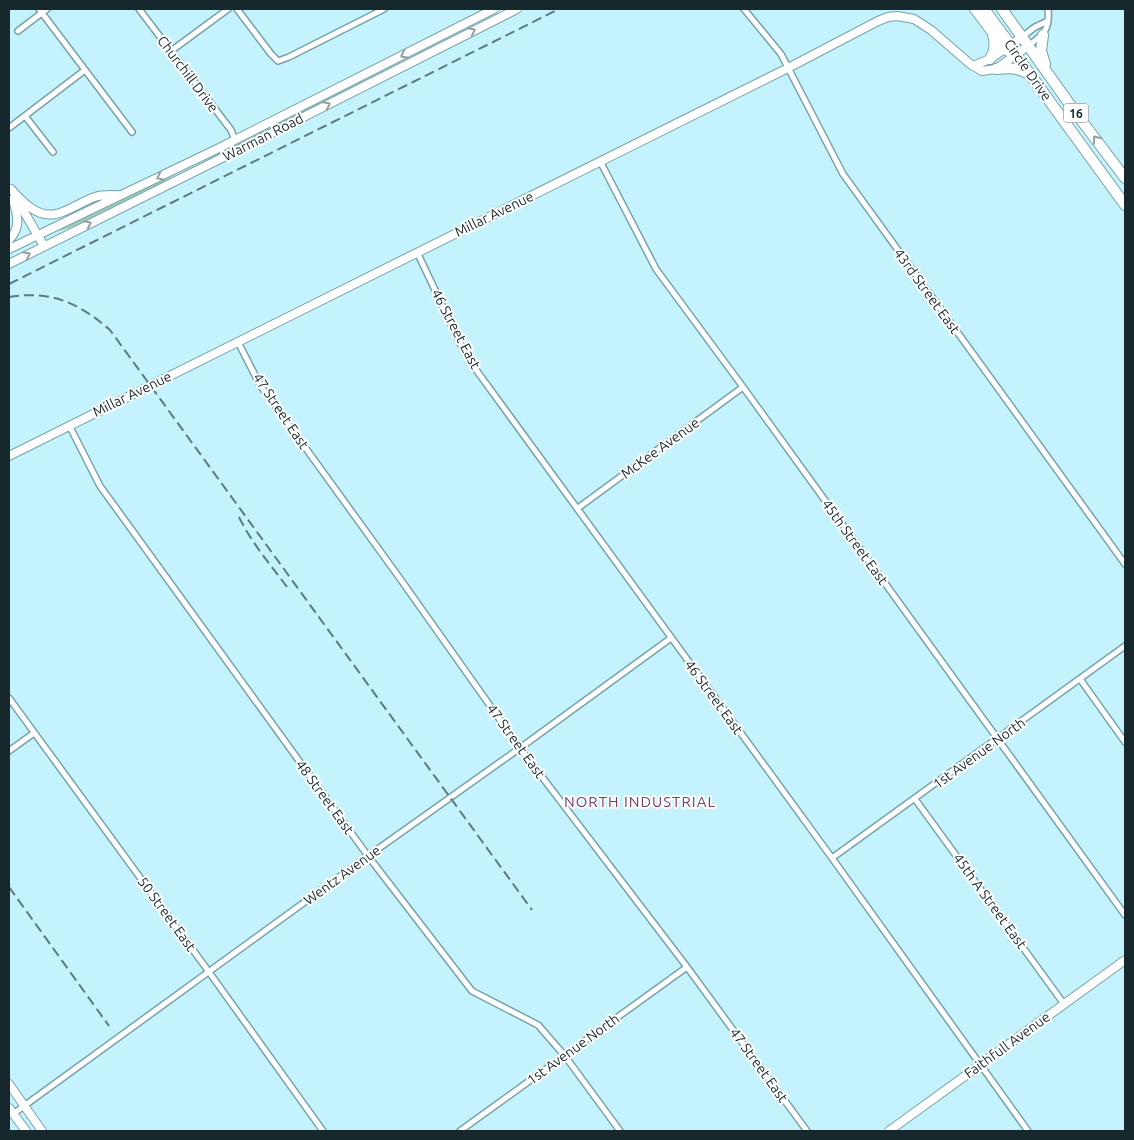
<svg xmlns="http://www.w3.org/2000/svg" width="1134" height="1140" viewBox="0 0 1134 1140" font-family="Ubuntu,sans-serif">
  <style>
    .green { fill: #9ecfb5 }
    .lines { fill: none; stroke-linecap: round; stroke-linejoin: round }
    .street-casing { stroke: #76a2ab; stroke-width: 8 }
    .secondary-casing { stroke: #76a2ab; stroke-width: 10 }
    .highway-casing { stroke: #76a2ab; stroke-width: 12 }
    .street { stroke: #fff; stroke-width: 5 }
    .secondary { stroke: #fff; stroke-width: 8 }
    .highway { stroke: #fff; stroke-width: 10 }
    .rail { stroke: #5d7a81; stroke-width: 2; stroke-dasharray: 10 5; stroke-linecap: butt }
    .oneway { stroke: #969ea0 }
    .labels { text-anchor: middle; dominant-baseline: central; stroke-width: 4; stroke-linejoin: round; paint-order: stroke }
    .shield { fill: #fff; stroke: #5c686b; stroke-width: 1 }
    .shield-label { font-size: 12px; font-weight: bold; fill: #16282c }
    .street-label { font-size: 14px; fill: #16282c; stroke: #fff }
    .neighbourhood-label { font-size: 15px; letter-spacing: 1px; fill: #763e6b; stroke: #fff }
  </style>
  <rect width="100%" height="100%" fill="#c5f3fd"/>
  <!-- green -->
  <path class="green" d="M178,172L162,183L75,226L66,229L50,233Z"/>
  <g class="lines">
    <!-- street casing -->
    <g class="street-casing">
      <path id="street" d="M39,9L132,132
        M139,9L231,130L235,140
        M237,9L271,54L278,61L289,57L384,9
        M744,9L781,54L843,174L1125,564
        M18,31L47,9
        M1022,37L1035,27L1048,21
        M1028,46C1044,34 1050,30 1048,9
        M171,51L228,9
        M25,116L53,152
        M9,128L85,70
        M600,161L656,269L743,387L1125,915
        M417,252L462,347L474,367L832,858L1028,1131
        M238,342L260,385L281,414L401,580L520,748L687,967L807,1131
        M69,425L100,486L368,856L472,991L538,1025L565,1056L620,1131
        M578,508L743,387
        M1080,679L1125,742
        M9,698L209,972L323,1131
        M9,751L34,733
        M915,799L1064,1004
        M832,858L1125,646
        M13,1114L368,856L520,748L671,638
        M460,1131L687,967"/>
    </g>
    <!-- secondary casing -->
    <g class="secondary-casing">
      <path id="secondary" d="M973,66L990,59L1022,37
        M11,189C17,196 24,203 31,208C56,226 75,202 98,196C104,195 111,195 117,195
        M16,198L44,246
        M9,240C22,226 17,215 13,199
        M9,249L217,149L494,9
        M9,264L250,144L517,9
        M9,456L788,68L878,21L888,17L897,16L914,19L931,30L969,63L982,71L996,69L1028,46
        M9,1084L42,1131
        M9,1108L26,1131
        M889,1131L1125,960"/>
    </g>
    <!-- highway casing -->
    <g class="highway-casing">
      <path id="highway" d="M975,9L1005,49L1016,55
        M984,9L1010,44L1016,55L1125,205
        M1002,9L1078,116L1125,178
        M1043,35L1041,51L1045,64
        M990,59C996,50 995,43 993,34
        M996,69C1010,68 1016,67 1029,74"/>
    </g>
    <!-- street -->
    <use href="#street" class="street"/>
    <!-- secondary -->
    <use href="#secondary" class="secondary"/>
    <!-- highway -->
    <use href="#highway" class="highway"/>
    <!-- rail -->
    <path class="rail" d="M9,284L559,9
      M9,297C51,290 79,303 110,330L532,910
      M239,517C251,542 270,564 287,587
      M9,887L109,1026"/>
  </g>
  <!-- one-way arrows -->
  <defs><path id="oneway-chevron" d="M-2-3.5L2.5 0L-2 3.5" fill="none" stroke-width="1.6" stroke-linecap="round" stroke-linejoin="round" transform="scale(1.25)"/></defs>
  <g class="oneway">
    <use href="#oneway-chevron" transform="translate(472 31) rotate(-27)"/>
    <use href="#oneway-chevron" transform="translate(404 55) rotate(153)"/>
    <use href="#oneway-chevron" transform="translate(327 105) rotate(-27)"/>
    <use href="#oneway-chevron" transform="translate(1096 139) rotate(-128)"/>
    <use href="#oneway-chevron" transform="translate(160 177) rotate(154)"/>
    <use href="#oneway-chevron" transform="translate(88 224) rotate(-26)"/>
    <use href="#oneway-chevron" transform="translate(27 255) rotate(-27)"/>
  </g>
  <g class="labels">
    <!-- shield labels -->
    <rect class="shield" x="1063.5" y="103.5" width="25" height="19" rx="4"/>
    <g class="shield-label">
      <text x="1076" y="113">16</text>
    </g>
    <!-- street labels -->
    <g class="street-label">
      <text transform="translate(1028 70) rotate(55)">Circle Drive</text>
      <text transform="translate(188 74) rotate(53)">Churchill Drive</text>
      <text transform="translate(263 137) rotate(-27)">Warman Road</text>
      <text transform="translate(494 214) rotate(-26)">Millar Avenue</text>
      <text transform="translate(927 291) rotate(54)">43rd Street East</text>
      <text transform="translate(456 329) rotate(62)">46 Street East</text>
      <text transform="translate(132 394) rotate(-26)">Millar Avenue</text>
      <text transform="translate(281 411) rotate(56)">47 Street East</text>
      <text transform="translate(660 448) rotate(-36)">McKee Avenue</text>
      <text transform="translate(855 542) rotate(54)">45th Street East</text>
      <text transform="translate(714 697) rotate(54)">46 Street East</text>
      <text transform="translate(516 741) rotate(54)">47 Street East</text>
      <text transform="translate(979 753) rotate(-36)">1st Avenue North</text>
      <text transform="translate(325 797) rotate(54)">48 Street East</text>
      <text transform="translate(342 875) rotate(-36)">Wentz Avenue</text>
      <text transform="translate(990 901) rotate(54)">45th A Street East</text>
      <text transform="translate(167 914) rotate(54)">50 Street East</text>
      <text transform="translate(1007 1045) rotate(-36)">Faithfull Avenue</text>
      <text transform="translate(573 1049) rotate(-36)">1st Avenue North</text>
      <text transform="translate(759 1065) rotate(54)">47 Street East</text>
    </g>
    <!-- neighbourhood labels -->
    <g class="neighbourhood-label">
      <text x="640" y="801">NORTH INDUSTRIAL</text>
    </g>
  </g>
  <!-- border -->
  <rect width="1134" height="1140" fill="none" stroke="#16282c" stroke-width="20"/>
</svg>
